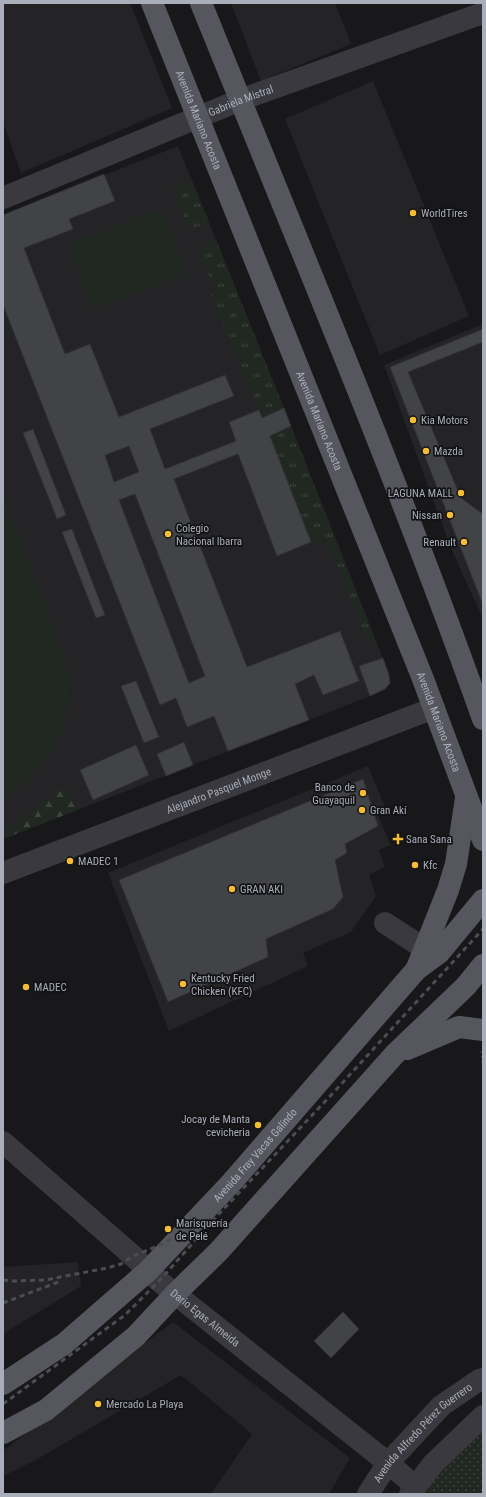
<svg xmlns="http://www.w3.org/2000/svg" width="486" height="1497" viewBox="0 0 486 1497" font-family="'Roboto Condensed',sans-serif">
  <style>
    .built { fill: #242427 }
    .grass { fill: url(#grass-tufts) }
    .forest { fill: url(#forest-firs) }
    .park { fill: url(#park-dots) }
    .pitch { fill: #202821 }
    .building { fill: #424347; stroke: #323236; fill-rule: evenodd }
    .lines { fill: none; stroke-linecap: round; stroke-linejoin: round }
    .path { stroke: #3f4046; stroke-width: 2.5; stroke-dasharray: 2 3; stroke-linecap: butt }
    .minor { stroke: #39393f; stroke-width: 22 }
    .major { stroke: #55565e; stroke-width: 22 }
    .rail { stroke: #4c4d54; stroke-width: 3; stroke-dasharray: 5 4; stroke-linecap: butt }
    .poi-dot { fill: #f5bd35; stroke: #131315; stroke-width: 1.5 }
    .labels { text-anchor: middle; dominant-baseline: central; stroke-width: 3.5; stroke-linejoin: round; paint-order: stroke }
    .street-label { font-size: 11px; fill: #aaaeba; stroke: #131315 }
    .poi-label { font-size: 11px; fill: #aaaeba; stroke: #131315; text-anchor: start }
  </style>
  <defs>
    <pattern id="grass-tufts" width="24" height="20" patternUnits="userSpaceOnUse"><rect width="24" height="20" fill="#202821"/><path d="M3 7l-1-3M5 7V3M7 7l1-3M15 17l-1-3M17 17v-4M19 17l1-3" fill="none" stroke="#3e453f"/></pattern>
    <pattern id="forest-firs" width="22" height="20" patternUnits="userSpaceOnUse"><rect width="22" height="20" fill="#202821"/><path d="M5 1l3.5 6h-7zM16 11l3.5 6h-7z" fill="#3e453f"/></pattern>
    <pattern id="park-dots" width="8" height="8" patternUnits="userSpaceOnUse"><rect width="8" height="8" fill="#202821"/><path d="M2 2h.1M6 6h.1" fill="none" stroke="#3e453f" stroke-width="1.8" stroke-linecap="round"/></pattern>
  </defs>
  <rect width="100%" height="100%" fill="#18181a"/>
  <!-- built -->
  <path class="built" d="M3,3H130L172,108L21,173L3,122Z
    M231,3H335L351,44L261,81Z
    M373,81L469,316L380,355L285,119Z
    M178,146L291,426L388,671L390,683L385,689L378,693L3,839V215Z
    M483,324V619L450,546L384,365Z
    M368,766L385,807L376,811L391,845L379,850L385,867L369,875L376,896L351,932L303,953L308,966L169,1031L108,873Z
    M78,1262L81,1286L3,1334V1267Z
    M173,1322L350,1458L329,1494H211L252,1434L181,1375L41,1457L3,1476V1450L7,1448Z"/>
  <!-- grass -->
  <path class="grass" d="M192,181L209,222L189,230L173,189Z
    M216,240L284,408L262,418L211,295L216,292L197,248Z
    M291,426L376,642L369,645L325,538L311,542L270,436Z"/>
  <!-- forest -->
  <path class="forest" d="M65,786L77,810L3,839V830C26,818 46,802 65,786Z"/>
  <!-- park -->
  <path class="park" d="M483,1432V1494H424C441,1469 459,1450 483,1432Z"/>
  <!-- pitch -->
  <path class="pitch" d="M162,208L187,273L93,310L68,245Z
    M3,494L63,652C66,661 69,670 69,680C73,727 45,776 3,797Z"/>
  <!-- building -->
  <path class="building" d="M104,174L115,201L69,219L73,229L24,248L65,354L90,344L119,417L225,375L234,396L150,429L165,469L236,441L229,422L259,410L262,418L284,408L291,426L270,436L311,542L277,556L238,454L174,479L247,667L340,631L359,681L323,695L314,675L295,684L309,720L228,751L214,716L187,727L176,698L160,705L3,305V215ZM129,446L139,472L114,482L105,455ZM135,494L205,676L189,683L119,500Z
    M483,329V605L390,367Z
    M483,342V514L461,498L408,372Z
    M33,429L66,515L57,519L23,433Z
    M72,529L105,615L96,618L62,532Z
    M383,658L389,675L390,683L385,689L370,696L359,666Z
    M136,681L159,737L144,743L121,686Z
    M184,742L193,765L166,776L157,754Z
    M136,745L149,775L93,800L80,770Z
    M363,779L378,826L345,844L347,853L335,860L343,897L333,909L266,939L268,957L168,1002L119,880Z
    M343,1312L359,1329L331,1358L314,1341Z"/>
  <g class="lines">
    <!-- path -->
    <path class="path" d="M482,1051L483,1064"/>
    <!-- minor -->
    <g class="minor">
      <path id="s1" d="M3,198L240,100L483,13"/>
      <path id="s2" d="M3,873L434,708"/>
      <path d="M385,923L425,949"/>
      <path id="s3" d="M3,1142L133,1256L159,1281L388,1463L415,1486"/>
      <path id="s4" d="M368,1494L388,1463L441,1406L479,1380L483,1379"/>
      <path d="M410,1494L433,1464L483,1416"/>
    </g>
    <!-- major -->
    <g class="major">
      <path id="s5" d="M152,3L423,679L483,840"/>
      <path d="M201,3C297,241 397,477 483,719"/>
      <path d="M417,968L448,890L456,864L466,798"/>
      <path d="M407,1049L459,1027L483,1030"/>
      <path id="s6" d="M3,1384L64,1344L148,1271L232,1182L416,970L439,953L483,900"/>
      <path d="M3,1433L46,1410L136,1336L176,1293L219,1251L395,1054L466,986L483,965"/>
    </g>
    <!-- rail -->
    <path class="rail" d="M3,1280L14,1281L45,1280L107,1268L121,1264L133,1256L158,1246L213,1217
      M3,1303L61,1281
      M3,1404L125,1315L159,1281L218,1215L334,1092L483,929"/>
  </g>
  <!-- markers -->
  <g class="poi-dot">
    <circle cx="413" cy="213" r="4"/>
    <circle cx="413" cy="420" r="4"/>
    <circle cx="426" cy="451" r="4"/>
    <circle cx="461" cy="493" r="4"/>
    <circle cx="450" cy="515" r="4"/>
    <circle cx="168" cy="534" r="4"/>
    <circle cx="464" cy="542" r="4"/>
    <circle cx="363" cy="793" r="4"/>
    <circle cx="362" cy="810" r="4"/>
    <path d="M396 833h4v4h4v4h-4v4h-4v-4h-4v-4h4z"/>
    <circle cx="70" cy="861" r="4"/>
    <circle cx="415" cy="865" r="4"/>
    <circle cx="232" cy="889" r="4"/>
    <circle cx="183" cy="984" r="4"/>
    <circle cx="26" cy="987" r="4"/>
    <circle cx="258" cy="1125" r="4"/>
    <circle cx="168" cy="1229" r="4"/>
    <circle cx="98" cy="1404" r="4"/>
  </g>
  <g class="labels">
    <!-- street labels -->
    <g class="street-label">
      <text stroke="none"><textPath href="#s1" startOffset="257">Gabriela Mistral</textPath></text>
      <text stroke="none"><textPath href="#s5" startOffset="126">Avenida Mariano Acosta</textPath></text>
      <text stroke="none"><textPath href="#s5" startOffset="450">Avenida Mariano Acosta</textPath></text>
      <text stroke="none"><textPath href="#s5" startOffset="774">Avenida Mariano Acosta</textPath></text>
      <text stroke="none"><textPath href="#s2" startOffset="231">Alejandro Pasquel Monge</textPath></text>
      <text stroke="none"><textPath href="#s6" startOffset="342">Avenida Fray Vacas Galindo</textPath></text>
      <text stroke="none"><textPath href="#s3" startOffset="268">Dario Egas Almeida</textPath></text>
      <text stroke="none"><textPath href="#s4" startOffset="83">Avenida Alfredo Pérez Guerrero</textPath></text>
    </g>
    <!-- poi labels -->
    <g class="poi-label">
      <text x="421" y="213">WorldTires</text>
      <text x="421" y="420">Kia Motors</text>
      <text x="434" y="451">Mazda</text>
      <text x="453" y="493" text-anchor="end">LAGUNA MALL</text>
      <text x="442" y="515" text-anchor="end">Nissan</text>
      <text x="176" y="528">Colegio<tspan x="176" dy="13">Nacional Ibarra</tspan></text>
      <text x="456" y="542" text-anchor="end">Renault</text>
      <text x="355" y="787" text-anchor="end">Banco de<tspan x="355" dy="13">Guayaquil</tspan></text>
      <text x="370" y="810">Gran Akí</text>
      <text x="406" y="839">Sana Sana</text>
      <text x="78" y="861">MADEC 1</text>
      <text x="423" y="865">Kfc</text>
      <text x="240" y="889">GRAN AKI</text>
      <text x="191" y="978">Kentucky Fried<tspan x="191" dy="13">Chicken (KFC)</tspan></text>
      <text x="34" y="987">MADEC</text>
      <text x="250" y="1119" text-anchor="end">Jocay de Manta<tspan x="250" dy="13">cevicheria</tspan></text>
      <text x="176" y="1223">Marisquería<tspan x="176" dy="13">de Pelé</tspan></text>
      <text x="106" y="1404">Mercado La Playa</text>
    </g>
  </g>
  <!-- border -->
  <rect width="486" height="1497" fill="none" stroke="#aaaeba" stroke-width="8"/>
</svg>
